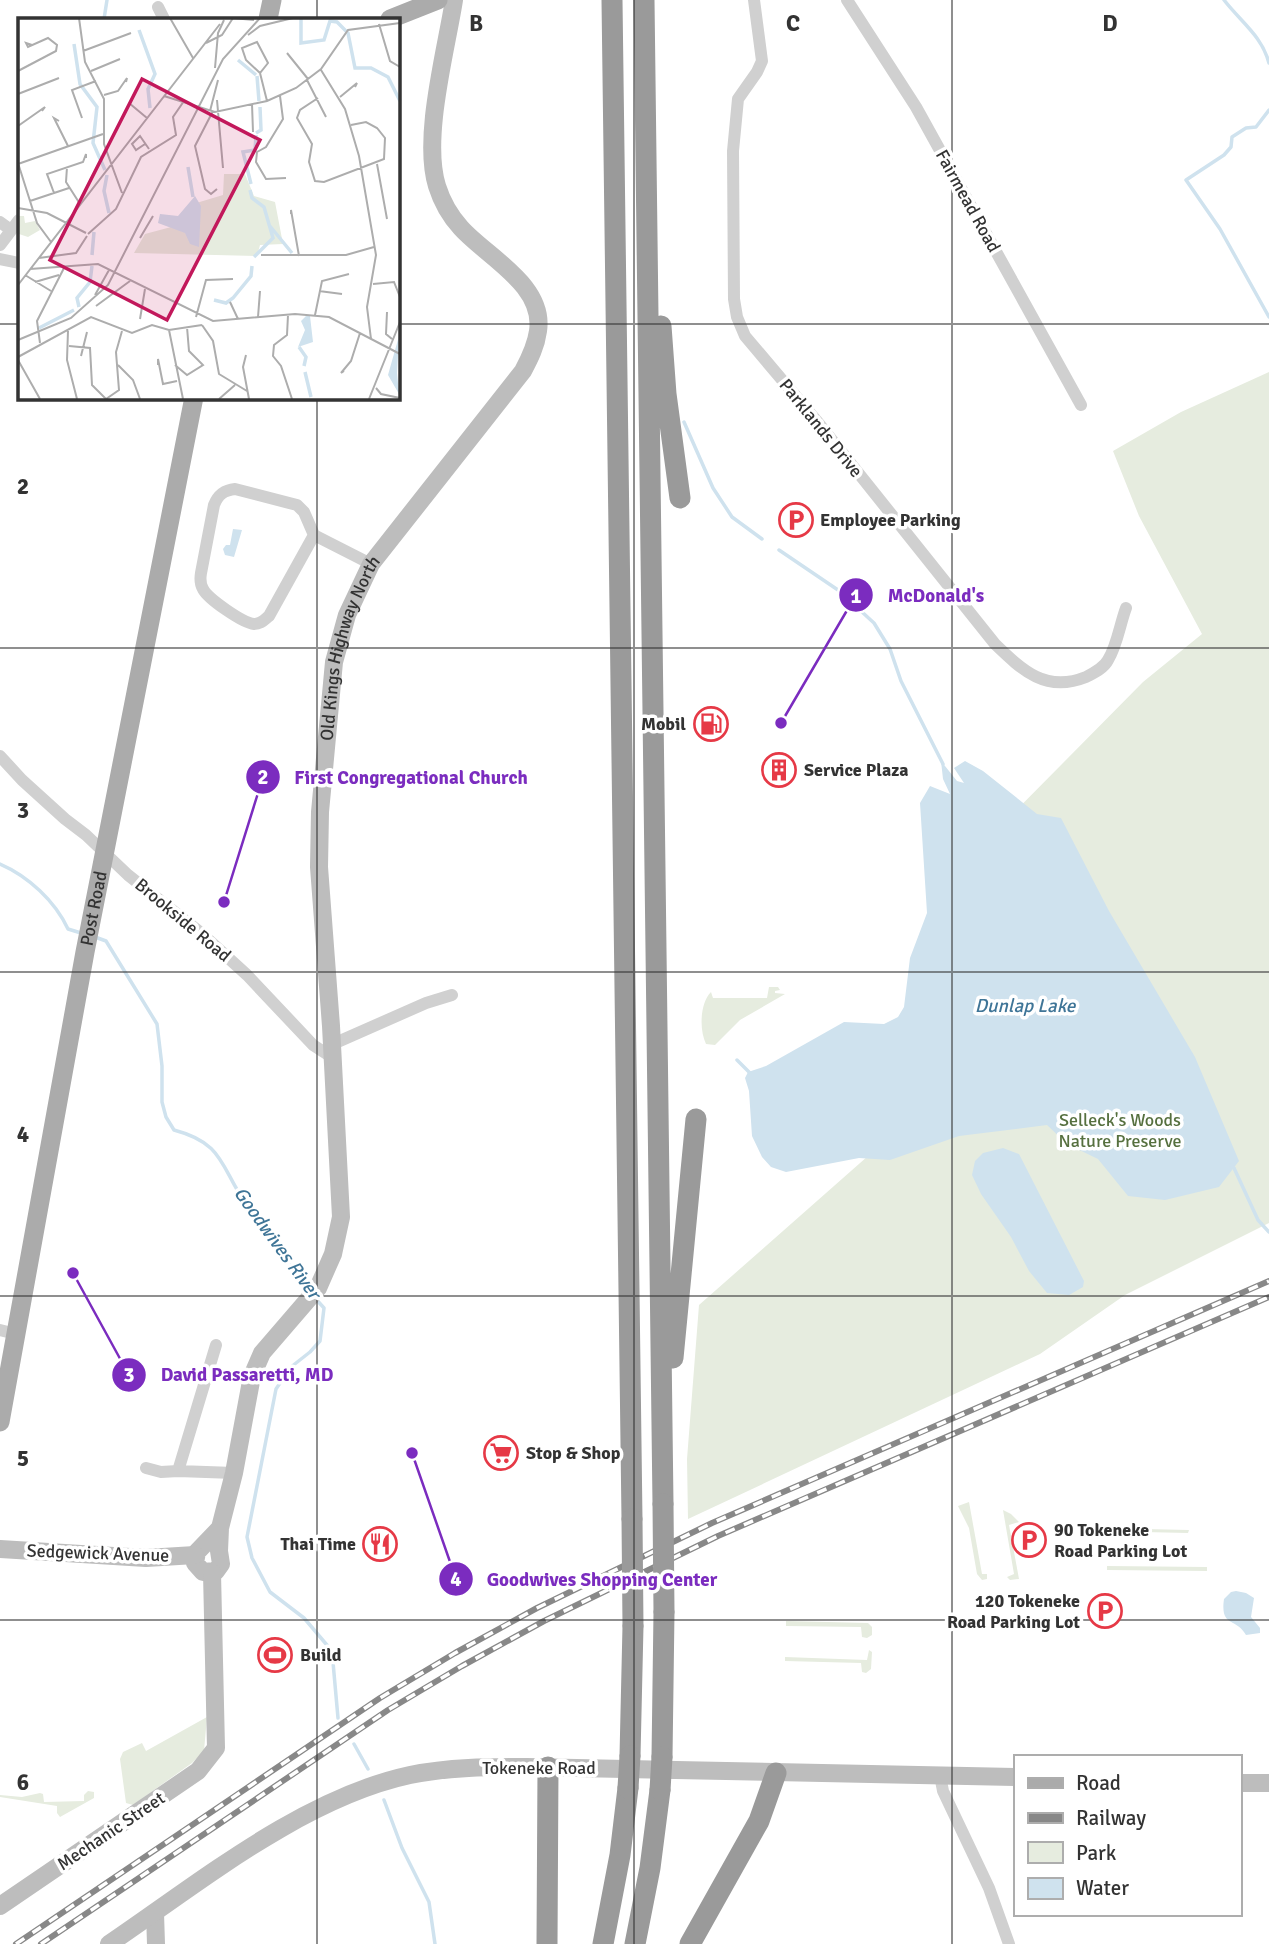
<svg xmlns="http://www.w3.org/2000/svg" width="1269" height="1944" viewBox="0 0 1269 1944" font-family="Signika,sans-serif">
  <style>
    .green { fill: #e6ecdf }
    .water { fill: #cfe2ee }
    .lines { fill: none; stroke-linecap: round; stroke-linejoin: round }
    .stream { stroke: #cfe2ee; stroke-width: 3.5 }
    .street { stroke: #d0d0d0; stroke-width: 12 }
    .secondary { stroke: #bdbdbd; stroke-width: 18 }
    .primary { stroke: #ababab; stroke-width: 19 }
    .highway { stroke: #9a9a9a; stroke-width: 21 }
    .rail-casing { stroke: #888; stroke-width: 6 }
    .rail { stroke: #fff; stroke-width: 3.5; stroke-dasharray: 10; stroke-linecap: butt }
    .highway-bridge { stroke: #9a9a9a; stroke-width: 21 }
    .grid { fill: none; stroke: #333; stroke-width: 2; stroke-opacity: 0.55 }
    .labels { text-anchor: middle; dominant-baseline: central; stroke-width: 7; stroke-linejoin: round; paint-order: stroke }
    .street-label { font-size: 18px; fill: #333; stroke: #fff }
    .poi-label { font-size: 18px; font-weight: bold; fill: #333; stroke: #fff; text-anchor: start }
    .park-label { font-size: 18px; fill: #56703f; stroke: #fff }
    .water-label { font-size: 19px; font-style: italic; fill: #3f7597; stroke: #fff }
    .inset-river { fill: none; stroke: #cfe2ee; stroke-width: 3.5 }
    .inset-road { fill: none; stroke: #adadad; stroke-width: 2 }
    .view { fill: #c2185b; fill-opacity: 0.15; stroke: #c2185b; stroke-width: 3.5 }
    .inset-edge { fill: none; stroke: #333; stroke-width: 3.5 }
    .grid-label { font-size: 23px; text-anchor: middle; font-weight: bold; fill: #333; stroke: #fff; stroke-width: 7; stroke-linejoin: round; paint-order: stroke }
    .leader { fill: none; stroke: #7b2cbf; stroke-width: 2.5 }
    .callout-dot { fill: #7b2cbf; stroke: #fff; stroke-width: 2.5 }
    .mark-label { font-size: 21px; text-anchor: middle; font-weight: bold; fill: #fff }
    .callout-label { font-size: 19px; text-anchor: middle; font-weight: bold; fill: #7b2cbf; stroke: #fff; stroke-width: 7; stroke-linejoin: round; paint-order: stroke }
  </style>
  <rect width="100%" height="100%" fill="#fff"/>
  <!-- green -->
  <path class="green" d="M1269,372V1223L1125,1295L1040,1354L688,1519L687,1459L699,1305L1004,1036L982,845L1143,682L1202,634L1139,516L1113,451L1181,412Z
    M769,987H778L780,990L775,991V993L785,994L740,1020L715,1045L706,1044C699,1030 700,1003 711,992L713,998H767Z
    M969,1502L982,1574H987V1579L982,1580L977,1574L969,1528L958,1506Z
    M1003,1510L1011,1514L1019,1522L1009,1525L1019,1579L1010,1580L1007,1577L1014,1574Z
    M1099,1528L1189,1530L1188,1533L1099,1531Z
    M1107,1566L1207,1567V1571L1107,1570Z
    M786,1621L868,1623L872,1627V1635L867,1638L862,1637L861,1627L786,1626Z
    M869,1650L872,1652L871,1669L866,1673L862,1672L861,1663L785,1661V1657L867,1660Z
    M207,1717L204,1751L192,1763L133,1805L126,1803L120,1759L123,1752L142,1743L146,1751Z
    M88,1791L94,1792V1798L60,1817L57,1813V1806L0,1797V1795L22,1797L40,1793L43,1794L44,1802L84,1801V1795Z"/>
  <!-- water -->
  <path class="water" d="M233,529L242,530L234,557L225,555L223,549L226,545H230Z
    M941,761L957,781L964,783L954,768L965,761L983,771L1037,814L1061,818L1109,911L1195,1057L1239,1161L1219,1187L1165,1200L1128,1196L1098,1159L1067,1144L1047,1125L959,1136L890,1160L859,1158L786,1172L771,1167L762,1157L752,1136L749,1091L745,1078L748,1072L766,1066L844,1022L884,1024L898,1017L904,1007L910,958L927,913L920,803L930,786L950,794L943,779Z
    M1003,1148L1019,1154L1084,1281L1083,1287L1069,1295L1047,1293L1029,1271L1011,1237L981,1194L972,1175L975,1161L983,1153Z
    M1236,1591L1246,1593L1254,1598L1251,1617L1260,1628V1633L1246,1635C1236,1617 1220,1628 1224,1599L1231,1592Z"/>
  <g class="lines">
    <!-- stream -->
    <path class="stream" d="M1224,0C1241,22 1262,36 1269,63
      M104,19L107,0
      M1269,110L1256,127L1246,128L1232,137L1231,147L1224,155L1186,180L1220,229L1269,317
      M684,422L713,488L732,517L762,539
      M779,550L838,590L874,623L890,649L901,681L943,764
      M0,864C28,876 55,901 68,929L81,933
      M95,937L106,941L157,1024L162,1066V1102L166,1117L174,1130C223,1143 220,1165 244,1201C250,1210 260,1216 266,1225C281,1246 292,1269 308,1289
      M737,1060L750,1073
      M1231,1165L1234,1168L1258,1220L1269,1232
      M315,1298L324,1308L320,1341L310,1352L291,1367L276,1389L247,1537L252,1558L270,1592L304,1618L332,1651L338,1718
      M354,1744L368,1769
      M384,1800L402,1848L429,1902L435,1944"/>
    <!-- street -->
    <path class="street" d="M754,0L762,61L757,72L738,99L733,151L734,299L737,317L745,336L816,420L995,644C1023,671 1046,693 1086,677C1094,673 1104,668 1108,660C1117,646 1120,624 1126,608
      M847,0L916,107L1081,405
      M158,7L164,19
      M0,222L11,230
      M0,245L19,220
      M0,259L19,263
      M314,535L269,616C264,620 261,624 254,624C243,623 208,599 203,589C200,584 200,579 201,573L214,505C218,495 224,490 235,489L297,505L304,512L314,535L371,564
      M0,756L22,780L65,819L86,835L128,875L201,933L247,975L313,1045L333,1058
      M333,1044L426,1003L452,995
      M0,1330L16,1334
      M146,1468L161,1472L178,1471L216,1345
      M178,1471L234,1473
      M940,1775L943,1791L989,1888L1009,1944"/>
    <!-- secondary -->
    <g class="secondary">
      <path id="s1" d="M220,1528L197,1552L195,1563L203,1572L216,1571L221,1564L219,1551L220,1528L234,1473L252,1376L262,1353L318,1288L333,1254L341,1217L331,1026L319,867L320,812L334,662L347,615L371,564L523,371C530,358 536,346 538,331C545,285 487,257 461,228C450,216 442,202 437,186C422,138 446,51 454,0"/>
      <path d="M0,1549L146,1558L195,1555"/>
      <path d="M1239,1783H1269"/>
      <path d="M0,1906L198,1771L216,1748L212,1573"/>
      <path d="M155,1913L156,1944"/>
      <path d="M109,1944C199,1883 303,1798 410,1775C449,1767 488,1767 527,1767L1015,1777"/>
    </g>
    <!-- primary -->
    <g class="primary">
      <path d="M268,19L272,0"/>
      <path d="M390,19L438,0"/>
      <path id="s2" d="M0,1422L85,952L194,397"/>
    </g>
    <!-- highway -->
    <path class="highway" d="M612,0L632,1519
      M644,0L663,1504
      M661,326L666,394L680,498
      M673,1358L696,1119
      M630,1756L633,1626
      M662,1757L664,1612
      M547,1944L548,1767
      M603,1944L620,1855L628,1788
      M635,1944L650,1868L660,1790
      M690,1944L759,1821L776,1773"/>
    <!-- rail casing -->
    <g class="rail-casing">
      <path id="rail" d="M16,1944L380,1698L455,1653L537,1608L712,1523L1269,1281
        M41,1944L388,1710L462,1666L544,1621L718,1536L1269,1297"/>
    </g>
    <!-- rail -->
    <use href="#rail" class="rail"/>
    <!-- highway-bridge -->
    <path class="highway-bridge" d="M663,1504L664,1612
      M632,1519L633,1626
      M628,1788L630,1756
      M660,1790L662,1757"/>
  </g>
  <!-- grid -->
  <path class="grid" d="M317,0V19M634,0V1944M952,0V1944M0,324H19M397,324H1269M317,397V1944M0,648H1269M0,972H1269M0,1296H1269M0,1620H1269"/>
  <!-- icons -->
  <defs>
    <g id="parking-ring" transform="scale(1.75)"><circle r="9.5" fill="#fff" stroke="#e63946" stroke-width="1.5"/><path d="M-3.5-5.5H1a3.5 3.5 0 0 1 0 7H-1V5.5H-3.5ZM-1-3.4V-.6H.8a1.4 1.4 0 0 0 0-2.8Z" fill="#e63946"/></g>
    <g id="fuel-ring" transform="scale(1.75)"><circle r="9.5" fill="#fff" stroke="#e63946" stroke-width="1.5"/><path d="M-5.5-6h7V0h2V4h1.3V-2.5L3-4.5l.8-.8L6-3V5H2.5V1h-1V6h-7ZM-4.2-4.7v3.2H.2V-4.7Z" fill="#e63946"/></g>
    <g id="building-ring" transform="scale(1.75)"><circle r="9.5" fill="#fff" stroke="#e63946" stroke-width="1.5"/><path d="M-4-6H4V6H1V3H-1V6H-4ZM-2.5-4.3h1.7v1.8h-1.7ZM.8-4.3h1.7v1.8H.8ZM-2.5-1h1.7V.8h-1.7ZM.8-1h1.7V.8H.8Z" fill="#e63946"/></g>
    <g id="supermarket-ring" transform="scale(1.75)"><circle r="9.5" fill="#fff" stroke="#e63946" stroke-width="1.5"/><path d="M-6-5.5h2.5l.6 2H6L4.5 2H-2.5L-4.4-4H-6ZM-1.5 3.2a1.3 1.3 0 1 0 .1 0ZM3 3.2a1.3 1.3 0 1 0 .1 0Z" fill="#e63946"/></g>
    <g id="restaurant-ring" transform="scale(1.75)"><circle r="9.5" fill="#fff" stroke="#e63946" stroke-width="1.5"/><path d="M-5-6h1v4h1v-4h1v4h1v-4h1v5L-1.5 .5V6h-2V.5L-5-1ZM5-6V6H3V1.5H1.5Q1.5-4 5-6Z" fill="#e63946"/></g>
    <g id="stadium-ring" transform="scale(1.75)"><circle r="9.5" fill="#fff" stroke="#e63946" stroke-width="1.5"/><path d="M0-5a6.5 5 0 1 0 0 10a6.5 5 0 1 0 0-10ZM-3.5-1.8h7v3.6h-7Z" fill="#e63946"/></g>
  </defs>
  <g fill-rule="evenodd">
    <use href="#parking-ring" x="796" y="520"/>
    <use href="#fuel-ring" x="711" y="724"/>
    <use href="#building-ring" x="779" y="770"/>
    <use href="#supermarket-ring" x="501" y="1453"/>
    <use href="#parking-ring" x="1029" y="1540"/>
    <use href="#restaurant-ring" x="380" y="1544"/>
    <use href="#parking-ring" x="1105" y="1611"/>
    <use href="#stadium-ring" x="275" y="1655"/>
  </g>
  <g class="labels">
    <!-- street labels -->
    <g class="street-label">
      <text transform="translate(968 201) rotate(61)">Fairmead Road</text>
      <text transform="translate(821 428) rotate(51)">Parklands Drive</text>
      <text stroke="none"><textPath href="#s1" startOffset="1029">Old Kings Highway North</textPath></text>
      <text stroke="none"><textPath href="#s2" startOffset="522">Post Road</textPath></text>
      <text transform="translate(183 920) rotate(40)">Brookside Road</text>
      <text transform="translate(98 1553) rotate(2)">Sedgewick Avenue</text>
      <text x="539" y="1768">Tokeneke Road</text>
      <text transform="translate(111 1831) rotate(-34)">Mechanic Street</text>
    </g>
    <!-- poi labels -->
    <g class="poi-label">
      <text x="820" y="520">Employee Parking</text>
      <text x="686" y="724" text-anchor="end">Mobil</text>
      <text x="804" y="770">Service Plaza</text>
      <text x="526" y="1453">Stop &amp; Shop</text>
      <text x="1054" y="1530">90 Tokeneke<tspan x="1054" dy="21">Road Parking Lot</tspan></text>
      <text x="356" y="1544" text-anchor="end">Thai Time</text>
      <text x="1080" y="1601" text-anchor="end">120 Tokeneke<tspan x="1080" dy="21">Road Parking Lot</tspan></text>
      <text x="300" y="1655">Build</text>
    </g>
    <!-- park labels -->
    <g class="park-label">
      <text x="1120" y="1120">Selleck's Woods<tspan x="1120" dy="21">Nature Preserve</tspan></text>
    </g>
    <!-- water labels -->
    <g class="water-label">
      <text x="1025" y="1006">Dunlap Lake</text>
      <text transform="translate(277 1243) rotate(54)">Goodwives River</text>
    </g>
  </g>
  <!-- overview -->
  <g transform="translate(18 18)">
    <rect width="382" height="382" fill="#fff"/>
    <path d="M206,156H227L236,178L257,184L265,226L242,227L239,238L116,235L127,216L168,205L175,186L205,177ZM0,198H6L7,205L17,203L22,212L10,219L1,216L0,232Z" fill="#e6ecdf"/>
    <path d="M177,178L183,188L181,229L172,226L167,215L140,205L142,196L160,198ZM288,298H292L295,324L280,329L287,312L283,303ZM381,318L379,355L381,376L370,357Z" fill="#cfe2ee"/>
    <path class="inset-river" d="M283,0V25L306,22L312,3L319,4L330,15L337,50H353L370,59L382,83M121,12L137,56L130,71L132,90M56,26L62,66L79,89L75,125L87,152M220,42L238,57M239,58L241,83M238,115L243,112L242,89M170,149L175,179M89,157L86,173L91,195M233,166L225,134L237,132L238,117M232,172L234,180L246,189L255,220L236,239M251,207L274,235M74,237L76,214M196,282L208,285L215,280L233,258L234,248M61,289L59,280L72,264L74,248M21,310L56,292M281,329L288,339L286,348M287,354L293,379"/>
    <path class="inset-road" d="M61,0L67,44L86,81V126L104,175M152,0L175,40M214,0L236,2M361,6L372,43L382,49M230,17L242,8L275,0M239,24L250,45L242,55L228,42L224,30ZM188,25L204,17L215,0M65,33L113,15M269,35L290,61M197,50L200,15L206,2M303,52L327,91L341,138L358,237L349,289L353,321M0,53L38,33L39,27L30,20L10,29L8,25L14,27M73,53L102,41M242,55L249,83M289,62L308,99M0,76L41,60M86,77L100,73L109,60L108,64M146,78L197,94L249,83L278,70L303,51L330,12L382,5M262,78L265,101L248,129L239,134L238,144L248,161L268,160M322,79L339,65L337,69M300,80L282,92L279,100L294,126L291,144L297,163L306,164L366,141L367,120L359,110L348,104L333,107M199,82L205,150M111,85L129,100M234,86L235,114M192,93L200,62M195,93L177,128L187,171L193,176L199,171M64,100L54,72L78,63M41,103L36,100L50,128M0,108L27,89L24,93M127,126L118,132L114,126L122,118L131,131M0,145L19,205L33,224M0,146L85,116M359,146L369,201M49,149L48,164L62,186M36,175L29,156L65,144L68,136V140M12,183L51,170M0,190L29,195L68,215M273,196V192L281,238M70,216L98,191L123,139L158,117L155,99L166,83M122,220L135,198M247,237H243H328L356,229M21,240L58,235L69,218M12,251L80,246L195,303L277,296L311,299L382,336M7,257L33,273M17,264L41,257M355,266L376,264L382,279M0,267L202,6M301,273L324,276M77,277L91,252M78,288L112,263M214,288L212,284L220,301M369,294L368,316L374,321M270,297L269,317L256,327L255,338L263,348L274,381M297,297L304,263L331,256M178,299L188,262L215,261M240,299L242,273M122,301L127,271M184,307L195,323L201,356L229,373M151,312L165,381M50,313L49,342L59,381M0,322L53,300L90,267L205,41L242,0M22,325L19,303L46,250M51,328L72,330L74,367L88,381L101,372L98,334L104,313M228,337L225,349L231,381M63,338L69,314M0,339L73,299L114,315L134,307L151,312L184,307M0,342L22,381M100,347L115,362L122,381M140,347V341L145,366L159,363M157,347L169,357L185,347L171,333L169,309M326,353L323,355L333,343L342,315M358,370L363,376L382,380M201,381L217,367M351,381L382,304"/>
    <path class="view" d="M124,61L242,122L149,302L32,242Z"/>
    <rect width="382" height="382" class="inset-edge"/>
  </g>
  <g class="grid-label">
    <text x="476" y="31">B</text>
    <text x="793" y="31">C</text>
    <text x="1110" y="31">D</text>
    <text x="23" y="494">2</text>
    <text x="23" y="818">3</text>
    <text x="23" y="1142">4</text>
    <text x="23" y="1466">5</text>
    <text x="23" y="1790">6</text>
  </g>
  <!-- callouts -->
  <path class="leader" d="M781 723L856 595M224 902L263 777M73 1273L129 1375M412 1453L456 1579"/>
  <g class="callout-dot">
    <circle cx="781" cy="723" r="7"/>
    <circle cx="224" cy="902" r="7"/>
    <circle cx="73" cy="1273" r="7"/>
    <circle cx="412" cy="1453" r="7"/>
    <circle cx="856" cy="595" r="18"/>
    <circle cx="263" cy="777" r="18"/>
    <circle cx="129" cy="1375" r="18"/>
    <circle cx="456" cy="1579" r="18"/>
  </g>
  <g class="mark-label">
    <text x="856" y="603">1</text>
    <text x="263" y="784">2</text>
    <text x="129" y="1382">3</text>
    <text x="456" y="1586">4</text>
  </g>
  <g class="callout-label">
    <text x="936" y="602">McDonald's</text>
    <text x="411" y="784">First Congregational Church</text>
    <text x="247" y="1381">David Passaretti, MD</text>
    <text x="602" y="1586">Goodwives Shopping Center</text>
  </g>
  <!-- legend -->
  <rect x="1014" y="1755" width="228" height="161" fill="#ffffff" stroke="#adadad" stroke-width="2"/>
  <rect x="1028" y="1778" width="35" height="10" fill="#ababab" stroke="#adadad" stroke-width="2"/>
  <text x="1076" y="1790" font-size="21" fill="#333333">Road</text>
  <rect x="1028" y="1813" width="35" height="10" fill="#888888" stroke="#adadad" stroke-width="2"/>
  <text x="1076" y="1825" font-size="21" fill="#333333">Railway</text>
  <rect x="1028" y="1842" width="35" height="21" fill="#e6ecdf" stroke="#adadad" stroke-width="2"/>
  <text x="1076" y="1860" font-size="21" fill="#333333">Park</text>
  <rect x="1028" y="1878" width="35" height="21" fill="#cfe2ee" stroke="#adadad" stroke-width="2"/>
  <text x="1076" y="1895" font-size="21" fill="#333333">Water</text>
</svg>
